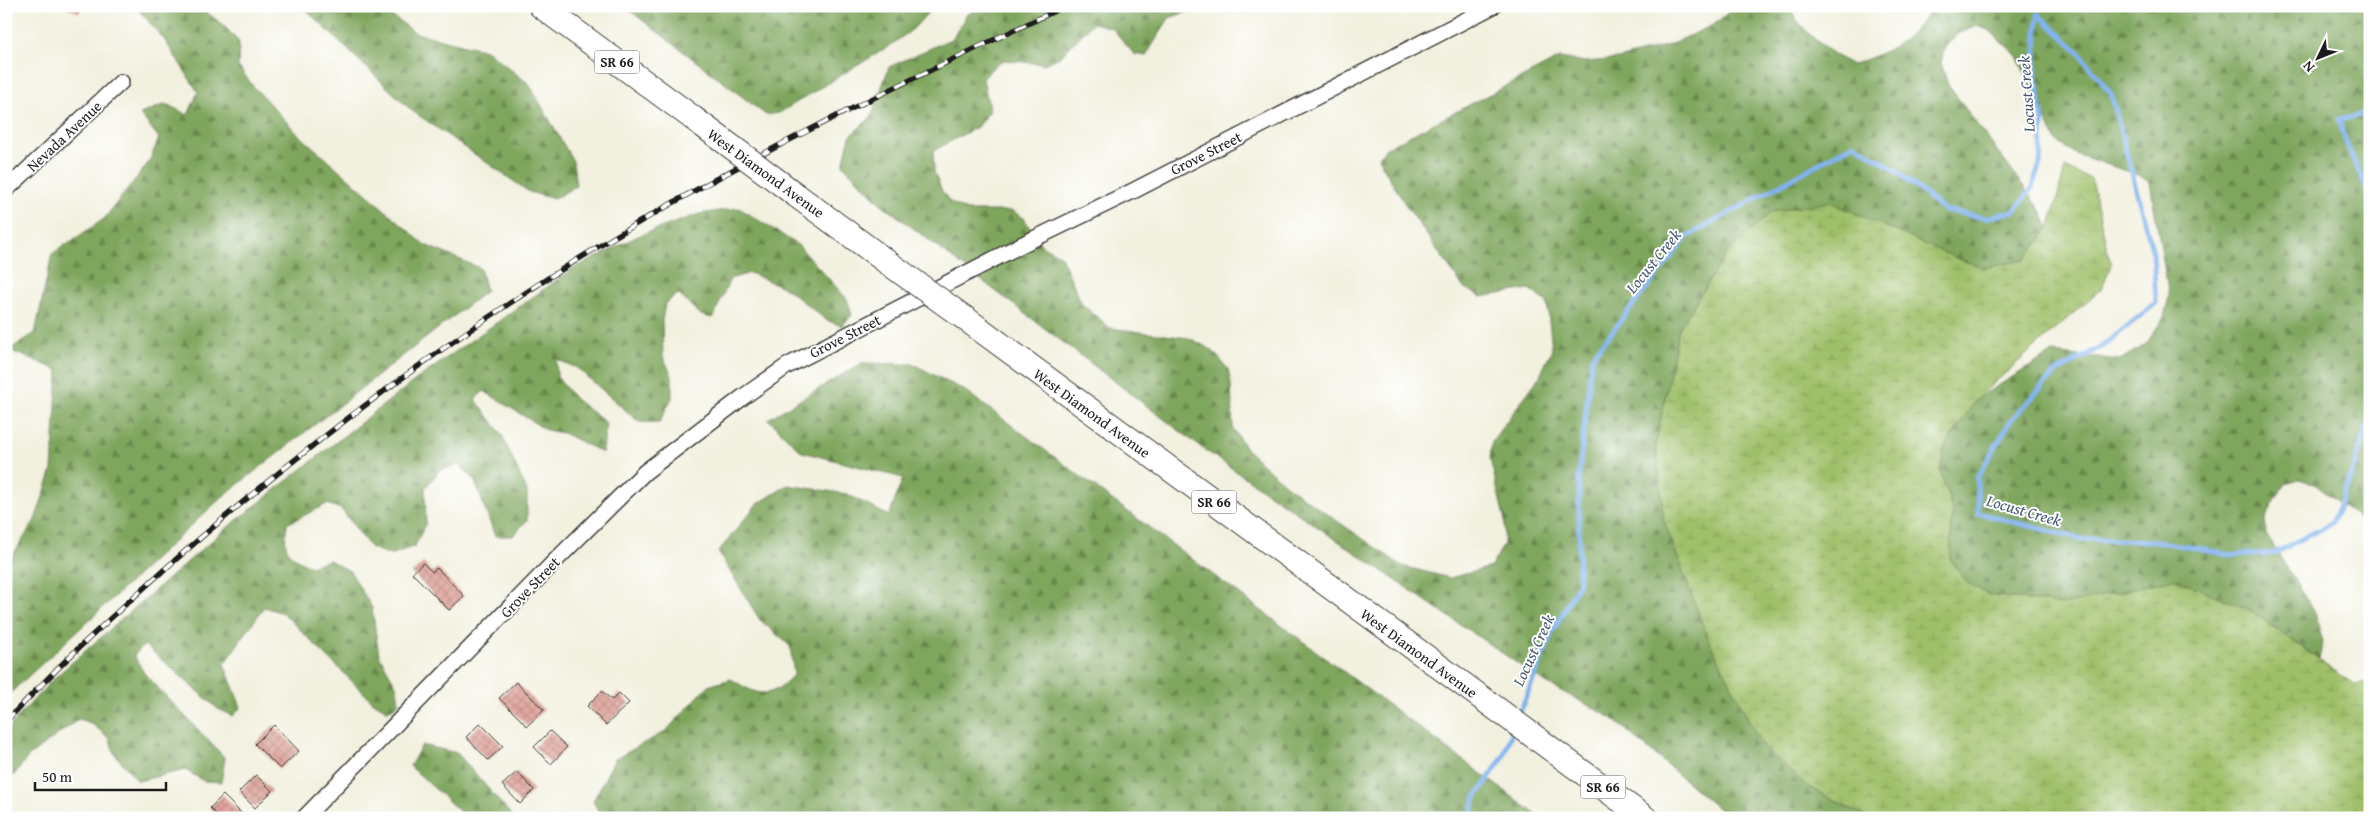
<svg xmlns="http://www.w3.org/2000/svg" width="2376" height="824" viewBox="0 0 2376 824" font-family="'Gentium Book Plus',serif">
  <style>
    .forest { fill: url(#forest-firs); stroke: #4e613c }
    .wetland { fill: url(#wetland-marsh); stroke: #5e6e42 }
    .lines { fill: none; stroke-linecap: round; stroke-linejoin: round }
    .stream { stroke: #82b3ee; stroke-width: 5 }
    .building { fill: url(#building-cross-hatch) }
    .minor-casing { stroke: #3c3c39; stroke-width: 18 }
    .primary-casing { stroke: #3c3c39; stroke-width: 26 }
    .minor { stroke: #fff; stroke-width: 15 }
    .primary { stroke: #fff; stroke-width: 24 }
    .rail-casing { stroke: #1c1c1c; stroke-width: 5.5 }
    .rail { stroke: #fff; stroke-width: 4; stroke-dasharray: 11; stroke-linecap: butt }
    .primary-bridge-casing { stroke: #3c3c39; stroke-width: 26; stroke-linecap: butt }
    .primary-bridge { stroke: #fff; stroke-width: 24 }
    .labels { text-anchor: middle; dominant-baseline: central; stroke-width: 4; stroke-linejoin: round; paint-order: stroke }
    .shield { fill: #fff; stroke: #606060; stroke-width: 1 }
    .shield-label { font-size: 14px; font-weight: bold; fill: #1c1c1c }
    .street-label { font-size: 15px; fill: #1c1c1c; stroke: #fff }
    .water-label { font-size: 16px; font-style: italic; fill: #455870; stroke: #fff }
  </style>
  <defs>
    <pattern id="forest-firs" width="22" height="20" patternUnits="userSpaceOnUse" patternTransform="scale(1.25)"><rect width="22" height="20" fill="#7fa65d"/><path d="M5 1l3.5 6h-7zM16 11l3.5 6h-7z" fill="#67864c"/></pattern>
    <pattern id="wetland-marsh" width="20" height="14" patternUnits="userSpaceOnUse" patternTransform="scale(1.25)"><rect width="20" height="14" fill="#9fc069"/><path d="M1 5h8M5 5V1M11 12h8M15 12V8" fill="none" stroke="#88a45a"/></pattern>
    <pattern id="building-cross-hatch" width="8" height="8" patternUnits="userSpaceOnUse" patternTransform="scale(1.25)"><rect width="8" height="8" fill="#dc988e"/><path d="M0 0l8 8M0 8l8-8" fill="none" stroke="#b27b73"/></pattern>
  </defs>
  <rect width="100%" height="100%" fill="#fff"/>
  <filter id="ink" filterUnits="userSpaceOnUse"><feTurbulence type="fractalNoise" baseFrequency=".02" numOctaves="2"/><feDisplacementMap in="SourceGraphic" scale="10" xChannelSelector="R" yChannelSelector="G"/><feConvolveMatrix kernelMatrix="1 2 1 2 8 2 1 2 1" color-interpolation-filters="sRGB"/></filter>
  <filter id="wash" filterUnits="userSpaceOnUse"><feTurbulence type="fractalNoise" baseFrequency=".0096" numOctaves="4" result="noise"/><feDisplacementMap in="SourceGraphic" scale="20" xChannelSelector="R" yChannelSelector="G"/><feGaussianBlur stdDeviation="1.12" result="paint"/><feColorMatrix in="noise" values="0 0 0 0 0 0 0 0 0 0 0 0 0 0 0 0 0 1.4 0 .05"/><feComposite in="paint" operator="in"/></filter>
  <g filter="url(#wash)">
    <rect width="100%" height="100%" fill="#f2f0de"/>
    <!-- forest -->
    <path class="forest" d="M135,6H198L222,24L239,42L238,66L253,86L298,134L425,245L480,268L486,291L222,497L6,697V566L35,520L52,470L58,370L9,350L35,333L52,254L104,219L149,162L159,138L140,114L166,104L188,115L198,92L164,39Z
      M302,6H378L416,33L486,50L529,84L573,161L576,186L554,199L529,192L411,110Z
      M624,6H934L913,29L891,45L779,113L766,115Z
      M982,6H1193V10L1169,18L1146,56L1134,54L1112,28L1093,23L1060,57L1044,64L1004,60L994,66L983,79L990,111L977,127L933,151L934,172L942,191L950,202L967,211H1012L1024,218L1041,245L1061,256L1082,304L1110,328L1189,338L1212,350L1228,369L1231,384L1233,429L1248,451L1287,486L1402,566L1450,578L1491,567L1504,544L1505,521L1490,459L1492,441L1540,376L1552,349L1547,302L1529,289L1481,297L1463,287L1403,201L1378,158L1386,148L1560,58L1585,62L1618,59L1669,45L1713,25L1736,6H1789C1798,30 1831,53 1852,65C1889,51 1912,41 1933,6H2370V527L2316,485L2300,479L2285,483L2265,519L2266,534L2315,613L2323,642L2319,659L2248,609L2174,579L2064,605L1989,595L1967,583L1950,558L1952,510L1940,470L1945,447L1976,399L2052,353L2120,360L2146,344L2164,317L2169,296L2150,183L2139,175L2075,154L2055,140L2017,56L1989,30L1976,26L1958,34L1945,47L1941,63L1948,85L2041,210L2049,229L2024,260L1985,268L1958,259L1830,202L1771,212L1727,253L1679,329L1656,443L1664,520L1707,636L1762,746L1809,787L1868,818H1729L1612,718L1546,683L1202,448L880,203L843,165L850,136L871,117L889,67L953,38L966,15Z
      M739,208L798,245L847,299L852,315L842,326L826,320L787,289L750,273L730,279L713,318L701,315L678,294L665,304L662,321L663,356L672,376V398L659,423L639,422L577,368L556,359L557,377L575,399L606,423L603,453L563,433L546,430L484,391L475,399L501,433L527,491V520L513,536H495L474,479L459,465L440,470L425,488L426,523L415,546L391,555L371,548L341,509L327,504L287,524C283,551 286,554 310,566L329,560L350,571L372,608L379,655L397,687L399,703L388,711L372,701L283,613L264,607L224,664L241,707L233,716L218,709L145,645L134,655L144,673L225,758L221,782L204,781L185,770L138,781L115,755L109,738L91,723L79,719L29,756L6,785V730L52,680L223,531L414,381L571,270L638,236L699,214Z
      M862,363L913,364L964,390L1541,818H602L593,801L615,759L666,731L708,686L731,679C760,697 770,700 794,674L790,646L760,620L718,552L756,505L788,485L847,494L889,516L903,478L802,452L768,419Z
      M422,745L457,753L514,818H467L410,766Z"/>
    <!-- wetland -->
    <path class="wetland" d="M2065,168L2091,179L2111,265L2102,288L1976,399L1945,447L1940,470L1952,510L1950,559L1967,583L1989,595L2064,605L2174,579L2248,609L2355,685L2370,681V818H1868L1809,787L1762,746L1707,636L1664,520L1656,443L1679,329L1727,253L1771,212L1830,202L1958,259L1985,268L2024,260L2049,229Z"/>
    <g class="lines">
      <!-- stream -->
      <path class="stream" d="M2370,113L2339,119C2345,147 2360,172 2370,198
        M1518,717L1551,635L1579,583V472L1592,357L1688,236L1854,144L1894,169L1944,210L1986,218L2014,211L2031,190L2040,164L2043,123L2035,69L2038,14L2077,50L2111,94L2153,253L2156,303L2104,345L2055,373L2011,420L1977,478L1978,513L2081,539L2156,541L2231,555L2275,553L2332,523L2348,484L2370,418
        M1471,818L1474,800L1503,757L1513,729"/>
    </g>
    <g id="blocks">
      <!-- building -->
      <path class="building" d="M60,6H81L79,13Z
        M423,563L432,572L437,568L464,596L449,610L412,573Z
        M516,682L544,710L527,726L499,698Z
        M602,691L612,700L619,693L629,703L606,725L587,706Z
        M480,723L503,746L488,760L466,737Z
        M274,725L299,751L280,769L255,744Z
        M550,731L567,747L551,764L534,747Z
        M517,772L534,790L520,804L502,785Z
        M256,775L272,791L255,808L239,792Z
        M223,795L244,816L242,818H220L210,808Z"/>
    </g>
  </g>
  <g filter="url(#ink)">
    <use href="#blocks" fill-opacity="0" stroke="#3c3c39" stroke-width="1"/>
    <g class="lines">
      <!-- minor casing -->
      <g class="minor-casing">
        <path id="minor" d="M6,190L121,82
          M304,818L555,561L645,472L743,397L787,366L1021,245L1135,190L1493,6"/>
      </g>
      <!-- primary casing -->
      <g class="primary-casing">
        <path id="primary" d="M541,6L693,118
          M796,195L887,262
          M966,319L1645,818"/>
      </g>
      <!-- minor -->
      <use href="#minor" class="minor"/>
      <!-- primary -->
      <use href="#primary" class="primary"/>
      <!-- rail casing -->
      <g class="rail-casing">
        <path id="rail" d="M6,721C32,695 57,668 84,643C244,492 418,356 606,242C753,153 909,80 1065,6"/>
      </g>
      <!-- rail -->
      <use href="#rail" class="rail"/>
      <!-- primary-bridge casing -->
      <g class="primary-bridge-casing">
        <path id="primary-bridge" d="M693,118L796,195
          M887,262L966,319"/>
      </g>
      <!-- primary-bridge -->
      <use href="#primary-bridge" class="primary-bridge"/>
    </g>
  </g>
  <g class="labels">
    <!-- shield labels -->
    <g class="shield">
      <rect x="594.5" y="50.5" width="45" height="23" rx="4"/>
      <rect x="1191.5" y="490.5" width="45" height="23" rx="4"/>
      <rect x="1580.5" y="775.5" width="45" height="23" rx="4"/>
    </g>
    <g class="shield-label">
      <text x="617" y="62">SR 66</text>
      <text x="1214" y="502">SR 66</text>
      <text x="1603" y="787">SR 66</text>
    </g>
    <!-- street labels -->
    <g class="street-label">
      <text transform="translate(64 136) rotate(-43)">Nevada Avenue</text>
      <text transform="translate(1206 153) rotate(-27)">Grove Street</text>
      <text transform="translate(766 173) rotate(36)">West Diamond Avenue</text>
      <text transform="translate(845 336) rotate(-27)">Grove Street</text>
      <text transform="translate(1092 413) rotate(36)">West Diamond Avenue</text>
      <text transform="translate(530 587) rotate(-46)">Grove Street</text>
      <text transform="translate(1419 653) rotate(36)">West Diamond Avenue</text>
    </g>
    <!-- water labels -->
    <g class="water-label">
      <text transform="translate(2026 94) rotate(-94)">Locust Creek</text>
      <text transform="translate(1653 261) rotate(-51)">Locust Creek</text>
      <text transform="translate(2024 510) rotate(16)">Locust Creek</text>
      <text transform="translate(1533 650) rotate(-65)">Locust Creek</text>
    </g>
  </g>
  <!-- margin -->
  <rect width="2376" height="824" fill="none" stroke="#fff" stroke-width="25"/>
  <!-- north arrow -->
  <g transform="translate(2318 58) rotate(227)" stroke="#ffffff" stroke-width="4" paint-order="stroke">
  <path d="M0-4L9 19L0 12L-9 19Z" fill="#1c1c1c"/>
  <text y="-8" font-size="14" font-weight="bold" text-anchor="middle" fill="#1c1c1c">N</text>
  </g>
  <!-- scale -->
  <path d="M35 782v8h131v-8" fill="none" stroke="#1c1c1c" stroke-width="2.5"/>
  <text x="42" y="782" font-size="15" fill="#1c1c1c" stroke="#ffffff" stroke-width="4" paint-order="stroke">50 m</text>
</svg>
